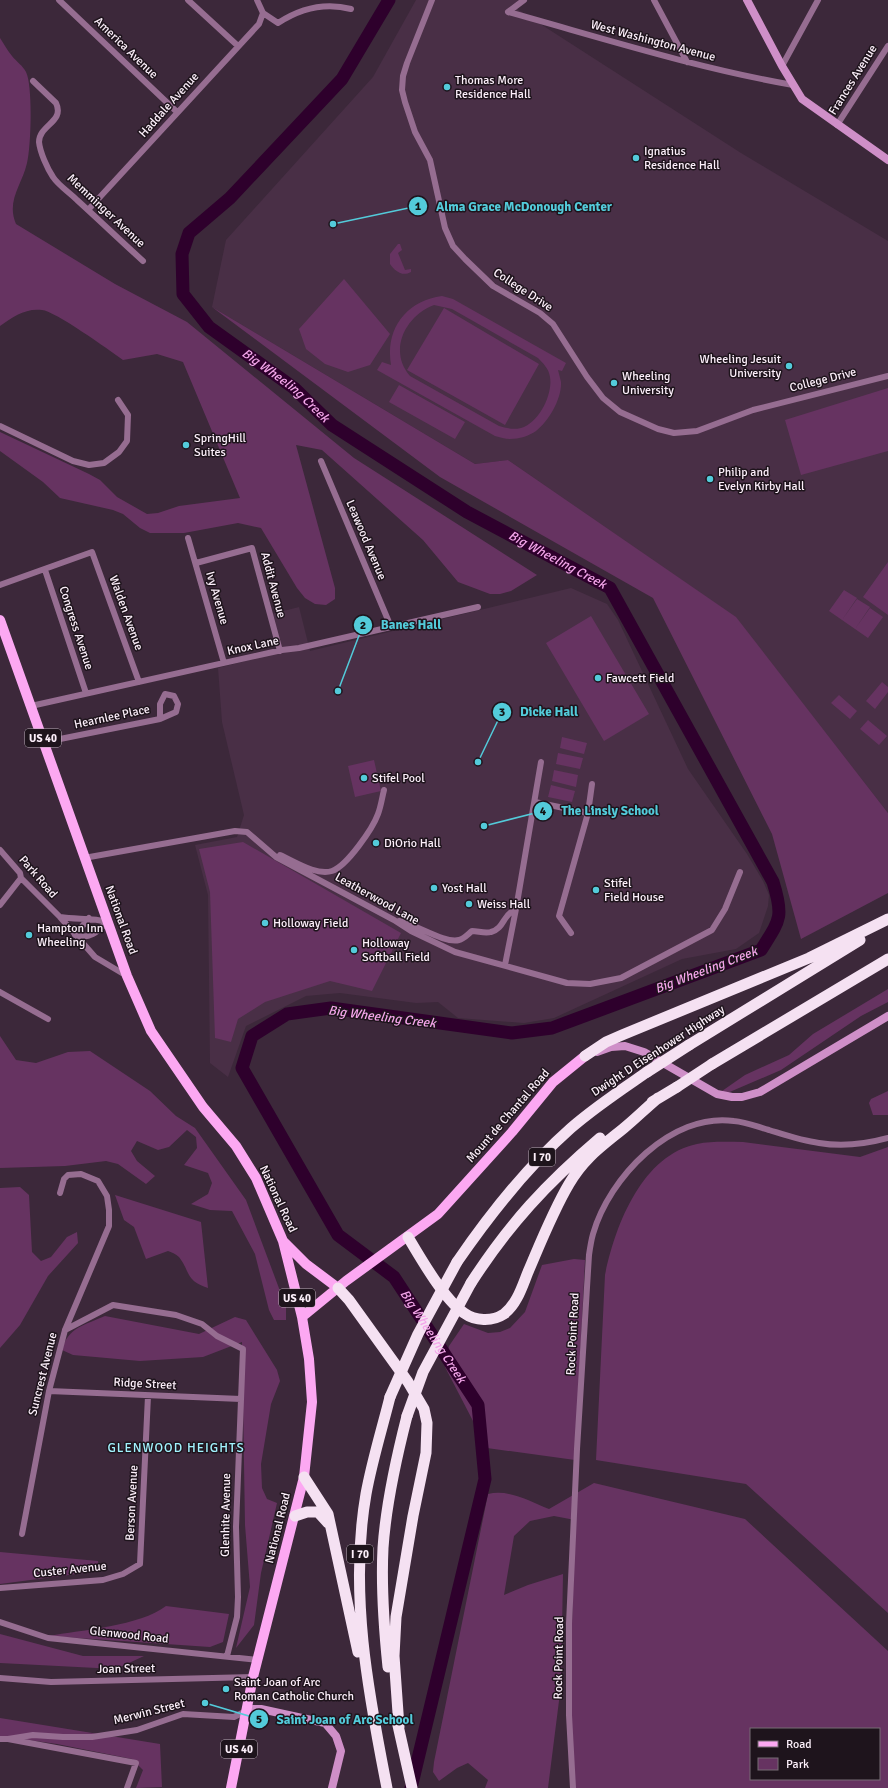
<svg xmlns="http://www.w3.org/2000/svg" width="888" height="1788" viewBox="0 0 888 1788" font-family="Signika,sans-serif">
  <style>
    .built { fill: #492f46 }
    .green { fill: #663361; fill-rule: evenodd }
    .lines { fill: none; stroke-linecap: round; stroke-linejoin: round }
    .river { stroke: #2e002c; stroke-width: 13 }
    .street { stroke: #966d91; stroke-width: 6 }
    .secondary { stroke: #cf8fc8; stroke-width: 8 }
    .primary { stroke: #fca8f2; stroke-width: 10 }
    .highway { stroke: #f5e1f2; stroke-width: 11 }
    .highway-bridge { stroke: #f5e1f2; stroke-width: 11 }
    .poi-dot { fill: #53cbda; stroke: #1e141c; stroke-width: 1.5 }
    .labels { text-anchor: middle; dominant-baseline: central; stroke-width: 3; stroke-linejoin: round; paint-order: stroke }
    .shield { fill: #1e141c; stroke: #b9adb7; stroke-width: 1 }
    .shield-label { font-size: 11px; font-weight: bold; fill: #fceffa }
    .street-label { font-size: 12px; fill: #fceffa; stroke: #1e141c }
    .poi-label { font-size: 12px; fill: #fceffa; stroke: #1e141c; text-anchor: start }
    .water-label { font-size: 13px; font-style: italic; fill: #f4a5ea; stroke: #1e141c }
    .neighbourhood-label { font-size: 13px; letter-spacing: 1px; fill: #a2f3fe; stroke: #1e141c }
    .leader { fill: none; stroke: #53cbda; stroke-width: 1.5 }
    .callout-dot { fill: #53cbda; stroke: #1e141c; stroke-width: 1.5 }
    .mark-label { font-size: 12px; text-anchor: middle; font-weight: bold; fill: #111 }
    .callout-label { font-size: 13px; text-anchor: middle; font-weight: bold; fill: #53cbda; stroke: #1e141c; stroke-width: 3; stroke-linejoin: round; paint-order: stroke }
  </style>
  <rect width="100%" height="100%" fill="#3c283a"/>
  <!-- built -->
  <path class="built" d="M416,0H522L514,7L741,153L888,241V813L735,617L508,460L475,464L212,307L226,240L373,77Z
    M571,588L607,604L618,620L688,769L747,854L763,881L769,895L768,906L759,933L736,949L682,959L554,1018L524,1023L458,1018L438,1002L416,1003L340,993L306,996L246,1026L228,1077L210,1063L208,895L195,845L237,837L244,815L222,722L218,668L281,652L272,614L299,607L310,651Z"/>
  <!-- green -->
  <path class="green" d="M0,38C4,44 7,50 12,56C16,61 23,66 26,72C33,86 31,147 27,163C22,185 6,201 16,224L115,284L187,322L354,458L537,575L511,591L500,594H490L458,582L423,540L322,450L296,445L335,588V599L326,605L315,604L305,598L297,588L261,528L238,523L184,533H150L140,528L123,514L113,510L60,498L43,482L0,451V432L89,474L100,480L117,497L147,514L158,513L179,506L240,498L183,362L157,354L123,360C109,350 55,311 42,310C25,308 13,317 0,326Z
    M398,244H400L402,250L398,253L405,270L411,269V272C402,277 395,271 390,264V254Z
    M344,279L390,334L370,365L348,372L325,364L306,349L299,329Z
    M442,296L453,299L566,363L562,371L558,370C559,374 560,378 561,382C562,398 549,421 536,431C529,436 519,439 510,439C505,439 500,437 495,436L377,370L382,362L391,365C385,329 406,301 442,296ZM434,305L452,309L538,358C543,363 549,369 550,377C553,394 539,423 521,428C513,430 506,428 499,426L410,376C388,351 405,316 434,305Z
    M212,307L475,464L508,460L736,617L888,813V893L801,939L772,834L653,598L440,477Z
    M444,308L539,364L505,425L407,370Z
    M399,385L465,422L455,439L389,402Z
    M888,388V451L801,475L785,420Z
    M888,562V615L863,597Z
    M844,590L857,598L842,620L829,611Z
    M857,599L870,607L855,629L842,620Z
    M870,608L883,617L868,638L855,629Z
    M591,616L649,714L604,741L546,643Z
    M882,682L888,687V692L875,709L866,701Z
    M839,695L857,711L850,719L831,703Z
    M868,720L887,736L879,745L860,729Z
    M562,737L587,743L584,754L560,748Z
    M558,753L583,758L580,769L556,764Z
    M374,760L381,791L355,797L348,766Z
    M554,770L578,775L576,787L552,781Z
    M551,785L575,791L572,802L548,797Z
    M243,842L401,933L372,991L330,981L265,1002L238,1019L231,1042L215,1038L210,892L199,849Z
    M888,989V1002L861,1016L781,1070L725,1094L722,1091L745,1075L789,1055L813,1034Z
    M0,1036L16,1060L36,1063L68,1052L90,1051L150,1091L176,1116L195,1128L246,1200L286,1307V1320H274L269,1310L255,1254L232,1211L210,1210L191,1204L208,1194L212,1183L208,1173L184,1165L197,1148L196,1137L187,1130L169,1147L158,1150L137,1141L131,1151L137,1161L155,1176L146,1184L118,1164L106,1161L65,1166L0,1168Z
    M888,1091V1115H873L869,1103L871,1099Z
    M743,1142L860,1157L888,1147V1613L746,1484L596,1460L605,1275C615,1226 642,1155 697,1144C711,1141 728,1142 743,1142Z
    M20,1187L29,1195L32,1252L41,1261L51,1257L67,1237L77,1232L78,1243L48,1276L20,1325L0,1348V1188Z
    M115,1195L201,1222L208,1288C185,1280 191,1273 179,1257C176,1254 171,1252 168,1251L146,1259L134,1227L124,1220Z
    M574,1259L585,1260L575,1460L487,1448L445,1367L449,1346L464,1324L488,1333L500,1332L510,1328L525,1312L542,1265Z
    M105,1316L199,1334L235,1317L246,1320L277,1370L280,1381L271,1404L261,1464L262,1488L267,1499L277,1503L261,1573L254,1625L236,1648L250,1587L245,1525L242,1342L203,1357L140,1361L73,1355L62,1350C68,1327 85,1325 105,1316Z
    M594,1483L745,1519L888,1651V1788H574L569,1728L575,1520L554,1516L530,1521L514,1536L504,1595L528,1585L563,1574L561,1685L548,1788H485L488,1780L468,1763L457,1768L439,1781L433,1772L434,1762L488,1494C509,1489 529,1501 549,1509ZM751,1729H879V1779H751Z
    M0,1552L98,1561L99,1571L0,1584Z
    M166,1606L229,1614L223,1642L210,1647L48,1636C82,1630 140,1626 166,1606Z
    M0,1634L83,1656H144L116,1669L0,1663Z
    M0,1718L160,1744L162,1787L136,1788L143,1770L132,1759L57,1744L0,1736Z"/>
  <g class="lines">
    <!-- river -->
    <path class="river" id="s1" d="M389,0L342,79L230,198L189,233L182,254L183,294L209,327L294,388L332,425L467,512L610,588L773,882C784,917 780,920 761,950L552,1028L512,1033L331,1008L287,1014L252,1036L242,1068L338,1235L394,1277L478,1405L485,1479L411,1788"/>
    <!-- street -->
    <path class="street" d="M59,0L177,112
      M188,0L238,46
      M257,0L263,13L278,23C301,8 324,2 351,9
      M432,0L407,63L403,76L402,90L405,102L415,132L430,160L445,228L453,246L465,259L493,286L540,313L553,324L587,377L603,398L620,412L658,429L674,433L697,431L753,410L888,376
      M654,0L687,62
      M508,12C602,38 696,68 793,85
      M508,12L524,0
      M782,66L818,0
      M33,81L56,103C65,122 39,125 39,142C40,152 47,168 53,177C58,185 70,193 77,200C99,220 121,241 143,261
      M837,125L888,46
      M88,210L259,24L263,13
      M0,426L73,461L89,465L104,463L119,452L127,441L128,415L118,400
      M321,461L391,627
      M188,538L224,663
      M196,563L252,548L280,651
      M45,570L86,693
      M0,585L92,552L139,682
      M31,706L282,650L299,648L478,607
      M45,742L160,719L176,712L178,704L174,696L165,694L160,704V719
      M535,802L588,813
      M0,850L20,873L21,878L60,917L95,957L127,976
      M280,855C294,861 316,876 332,871C347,866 373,828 378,814C381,806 382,798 384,790
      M84,858L235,831L247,832L276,857L394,920L411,931L455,952L567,983L590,984L621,978L712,930L725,909L740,872
      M0,905L21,878
      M60,917C76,920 92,917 107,922C98,931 90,940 76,935
      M399,921C415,924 445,944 459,940C464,939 468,934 472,931C478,931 485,934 491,932C505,928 502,915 516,909
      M571,933L559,916L588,813L592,784
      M75,935L89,918
      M505,965L516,909L541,762
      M0,992L48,1019
      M65,1330L113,1305L176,1315L202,1324L217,1336L243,1349L236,1527L238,1597L237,1617L227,1656
      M49,1391L241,1399
      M22,1534L49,1391L65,1330L109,1226V1210L107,1196L98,1181L81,1174L68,1175L64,1179L60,1193
      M0,1588L103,1580L123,1574L140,1564L148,1396
      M0,1622L48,1638L258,1660
      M0,1678L51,1682L253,1677
      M0,1739H8L136,1763L127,1788
      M8,1739L33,1735L63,1737H92L137,1730L183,1714L234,1717L246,1711
      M573,1788L569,1715V1624L577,1449L589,1255C590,1248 591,1241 593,1234C609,1178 671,1112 734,1121C746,1122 758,1127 769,1130C785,1135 802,1141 819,1143C842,1147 866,1144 888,1138"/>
    <!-- secondary -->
    <path class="secondary" d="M747,0L782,66L802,99L888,160
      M597,1052L611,1047L625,1046L644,1052L717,1094L732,1097H742L760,1092L888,1016
      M246,1711L253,1709H261L325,1723L336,1736L341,1751L332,1788"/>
    <!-- primary -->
    <path class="primary" d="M0,620L127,976L151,1031L203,1107L236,1146L256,1178L283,1241L302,1317L309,1359L312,1402L304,1477L253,1677L231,1788
      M283,1241L306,1264L338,1288
      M302,1317L346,1281L438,1214L512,1132L553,1082L585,1056"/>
    <!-- highway -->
    <path class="highway" d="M689,1045L860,940
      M585,1056L606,1042L622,1035L809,958L888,919
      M712,1064L888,959
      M652,1102L677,1087
      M408,1237C421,1259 444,1299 464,1313C475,1321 492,1322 504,1314C517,1304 522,1287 528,1272C540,1244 553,1211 569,1184C584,1158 602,1146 624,1128C635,1119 646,1108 658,1098
      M457,1262C490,1214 528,1166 571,1128C595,1107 621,1090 647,1072
      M471,1283C509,1224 547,1183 600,1138
      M338,1288L349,1300L408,1382L424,1409L427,1423L426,1453L413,1516L396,1617L394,1656L399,1727
      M304,1477L328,1514L358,1652
      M295,1516L307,1512H318L328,1523
      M388,1667C384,1628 381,1587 383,1548C386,1503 396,1459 407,1416
      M397,1721L412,1788
      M387,1788C368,1692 349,1592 366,1494C372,1461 382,1429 390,1397"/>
    <!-- highway-bridge -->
    <path class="highway-bridge" d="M647,1072L689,1045
      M677,1087L712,1064
      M390,1397L418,1334L457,1262
      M407,1416L423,1372L471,1283"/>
  </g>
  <!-- markers -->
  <g class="poi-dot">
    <circle cx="447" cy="87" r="4"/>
    <circle cx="636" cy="158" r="4"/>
    <circle cx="789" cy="366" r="4"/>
    <circle cx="614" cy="383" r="4"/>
    <circle cx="186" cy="445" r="4"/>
    <circle cx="710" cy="479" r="4"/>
    <circle cx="598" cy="678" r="4"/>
    <circle cx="364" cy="778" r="4"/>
    <circle cx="376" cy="843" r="4"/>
    <circle cx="434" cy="888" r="4"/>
    <circle cx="596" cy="890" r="4"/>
    <circle cx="469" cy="904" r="4"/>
    <circle cx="265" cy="923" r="4"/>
    <circle cx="29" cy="935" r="4"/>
    <circle cx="354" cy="950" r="4"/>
    <circle cx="226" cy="1689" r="4"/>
  </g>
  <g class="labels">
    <!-- shield labels -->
    <g class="shield">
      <rect x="25" y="729" width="36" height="18" rx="3"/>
      <rect x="529" y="1148" width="26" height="18" rx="3"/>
      <rect x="279" y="1289" width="36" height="18" rx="3"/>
      <rect x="347" y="1545" width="26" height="18" rx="3"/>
      <rect x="221" y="1740" width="36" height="18" rx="3"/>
    </g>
    <g class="shield-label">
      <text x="43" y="738">US 40</text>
      <text x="542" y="1157">I 70</text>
      <text x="297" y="1298">US 40</text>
      <text x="360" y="1554">I 70</text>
      <text x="239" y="1749">US 40</text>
    </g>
    <!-- street labels -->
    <g class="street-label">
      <text transform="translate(653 41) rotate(15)">West Washington Avenue</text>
      <text transform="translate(126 48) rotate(44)">America Avenue</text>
      <text transform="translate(853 80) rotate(-58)">Frances Avenue</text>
      <text transform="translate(169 105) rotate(-48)">Haddale Avenue</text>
      <text transform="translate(106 211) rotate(43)">Memminger Avenue</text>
      <text transform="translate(523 290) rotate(33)">College Drive</text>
      <text transform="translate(823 380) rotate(-14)">College Drive</text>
      <text transform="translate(366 540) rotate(67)">Leawood Avenue</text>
      <text transform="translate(273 585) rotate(75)">Addit Avenue</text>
      <text transform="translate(217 598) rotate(74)">Ivy Avenue</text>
      <text transform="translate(126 613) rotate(70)">Walden Avenue</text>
      <text transform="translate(76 628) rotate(72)">Congress Avenue</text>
      <text transform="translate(253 646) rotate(-12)">Knox Lane</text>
      <text transform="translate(112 717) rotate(-12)">Hearnlee Place</text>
      <text transform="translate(38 877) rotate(49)">Park Road</text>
      <text transform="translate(377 899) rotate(29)">Leatherwood Lane</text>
      <text transform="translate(121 920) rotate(70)">National Road</text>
      <text transform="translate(658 1051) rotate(-33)">Dwight D Eisenhower Highway</text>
      <text transform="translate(508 1116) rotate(-49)">Mount de Chantal Road</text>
      <text transform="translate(278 1199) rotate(65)">National Road</text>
      <text transform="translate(573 1334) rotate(-87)">Rock Point Road</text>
      <text transform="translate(43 1374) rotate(-76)">Suncrest Avenue</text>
      <text transform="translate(145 1384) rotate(3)">Ridge Street</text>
      <text transform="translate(132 1503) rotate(-87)">Berson Avenue</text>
      <text transform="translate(226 1515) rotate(-89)">Glenhite Avenue</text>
      <text transform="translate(278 1528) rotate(-76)">National Road</text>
      <text transform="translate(70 1570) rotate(-6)">Custer Avenue</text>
      <text transform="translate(129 1635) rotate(6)">Glenwood Road</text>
      <text transform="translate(559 1658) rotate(-89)">Rock Point Road</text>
      <text transform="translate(126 1669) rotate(-1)">Joan Street</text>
      <text transform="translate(149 1712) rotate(-14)">Merwin Street</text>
    </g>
    <!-- poi labels -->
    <g class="poi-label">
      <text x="455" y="80">Thomas More<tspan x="455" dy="14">Residence Hall</tspan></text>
      <text x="644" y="151">Ignatius<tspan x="644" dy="14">Residence Hall</tspan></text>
      <text x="781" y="359" text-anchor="end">Wheeling Jesuit<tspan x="781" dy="14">University</tspan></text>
      <text x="622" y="376">Wheeling<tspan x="622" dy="14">University</tspan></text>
      <text x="194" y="438">SpringHill<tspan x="194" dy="14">Suites</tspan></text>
      <text x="718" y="472">Philip and<tspan x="718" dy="14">Evelyn Kirby Hall</tspan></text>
      <text x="606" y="678">Fawcett Field</text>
      <text x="372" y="778">Stifel Pool</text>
      <text x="384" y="843">DiOrio Hall</text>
      <text x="604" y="883">Stifel<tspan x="604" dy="14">Field House</tspan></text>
      <text x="442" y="888">Yost Hall</text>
      <text x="477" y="904">Weiss Hall</text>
      <text x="273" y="923">Holloway Field</text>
      <text x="37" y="928">Hampton Inn<tspan x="37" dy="14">Wheeling</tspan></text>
      <text x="362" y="943">Holloway<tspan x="362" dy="14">Softball Field</tspan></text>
      <text x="234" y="1682">Saint Joan of Arc<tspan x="234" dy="14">Roman Catholic Church</tspan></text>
    </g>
    <!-- water labels -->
    <g class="water-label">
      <text stroke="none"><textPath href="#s1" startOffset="510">Big Wheeling Creek</textPath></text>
      <text stroke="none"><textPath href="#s1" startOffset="834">Big Wheeling Creek</textPath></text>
      <text transform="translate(706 970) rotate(-21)">Big Wheeling Creek</text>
      <text transform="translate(382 1017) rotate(7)">Big Wheeling Creek</text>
      <text stroke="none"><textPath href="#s1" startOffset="2202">Big Wheeling Creek</textPath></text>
    </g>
    <!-- neighbourhood labels -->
    <g class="neighbourhood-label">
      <text x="176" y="1448">GLENWOOD HEIGHTS</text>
    </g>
  </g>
  <!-- callouts -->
  <path class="leader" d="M333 224L418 206M338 691L363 625M478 762L502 712M484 826L543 811M205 1703L259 1719"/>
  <g class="callout-dot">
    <circle cx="333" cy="224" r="4"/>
    <circle cx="338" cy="691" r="4"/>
    <circle cx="478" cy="762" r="4"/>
    <circle cx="484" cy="826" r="4"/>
    <circle cx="205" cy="1703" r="4"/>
    <circle cx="418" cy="206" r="10"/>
    <circle cx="363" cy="625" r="10"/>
    <circle cx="502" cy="712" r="10"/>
    <circle cx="543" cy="811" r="10"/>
    <circle cx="259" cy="1719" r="10"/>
  </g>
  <g class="mark-label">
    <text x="418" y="210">1</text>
    <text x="363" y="629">2</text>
    <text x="502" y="716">3</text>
    <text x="543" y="815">4</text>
    <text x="259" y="1723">5</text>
  </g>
  <g class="callout-label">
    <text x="524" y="211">Alma Grace McDonough Center</text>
    <text x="411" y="629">Banes Hall</text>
    <text x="549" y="716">Dicke Hall</text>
    <text x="610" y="815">The Linsly School</text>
    <text x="345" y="1724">Saint Joan of Arc School</text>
  </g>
  <!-- legend -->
  <rect x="750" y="1728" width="130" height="52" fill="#1e141c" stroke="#776c75"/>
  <rect x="758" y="1741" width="20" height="6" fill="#fca8f2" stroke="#776c75"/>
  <text x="786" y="1748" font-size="12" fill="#fceffa">Road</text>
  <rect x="758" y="1758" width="20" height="12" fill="#663361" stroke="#776c75"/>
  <text x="786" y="1768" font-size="12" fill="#fceffa">Park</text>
</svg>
